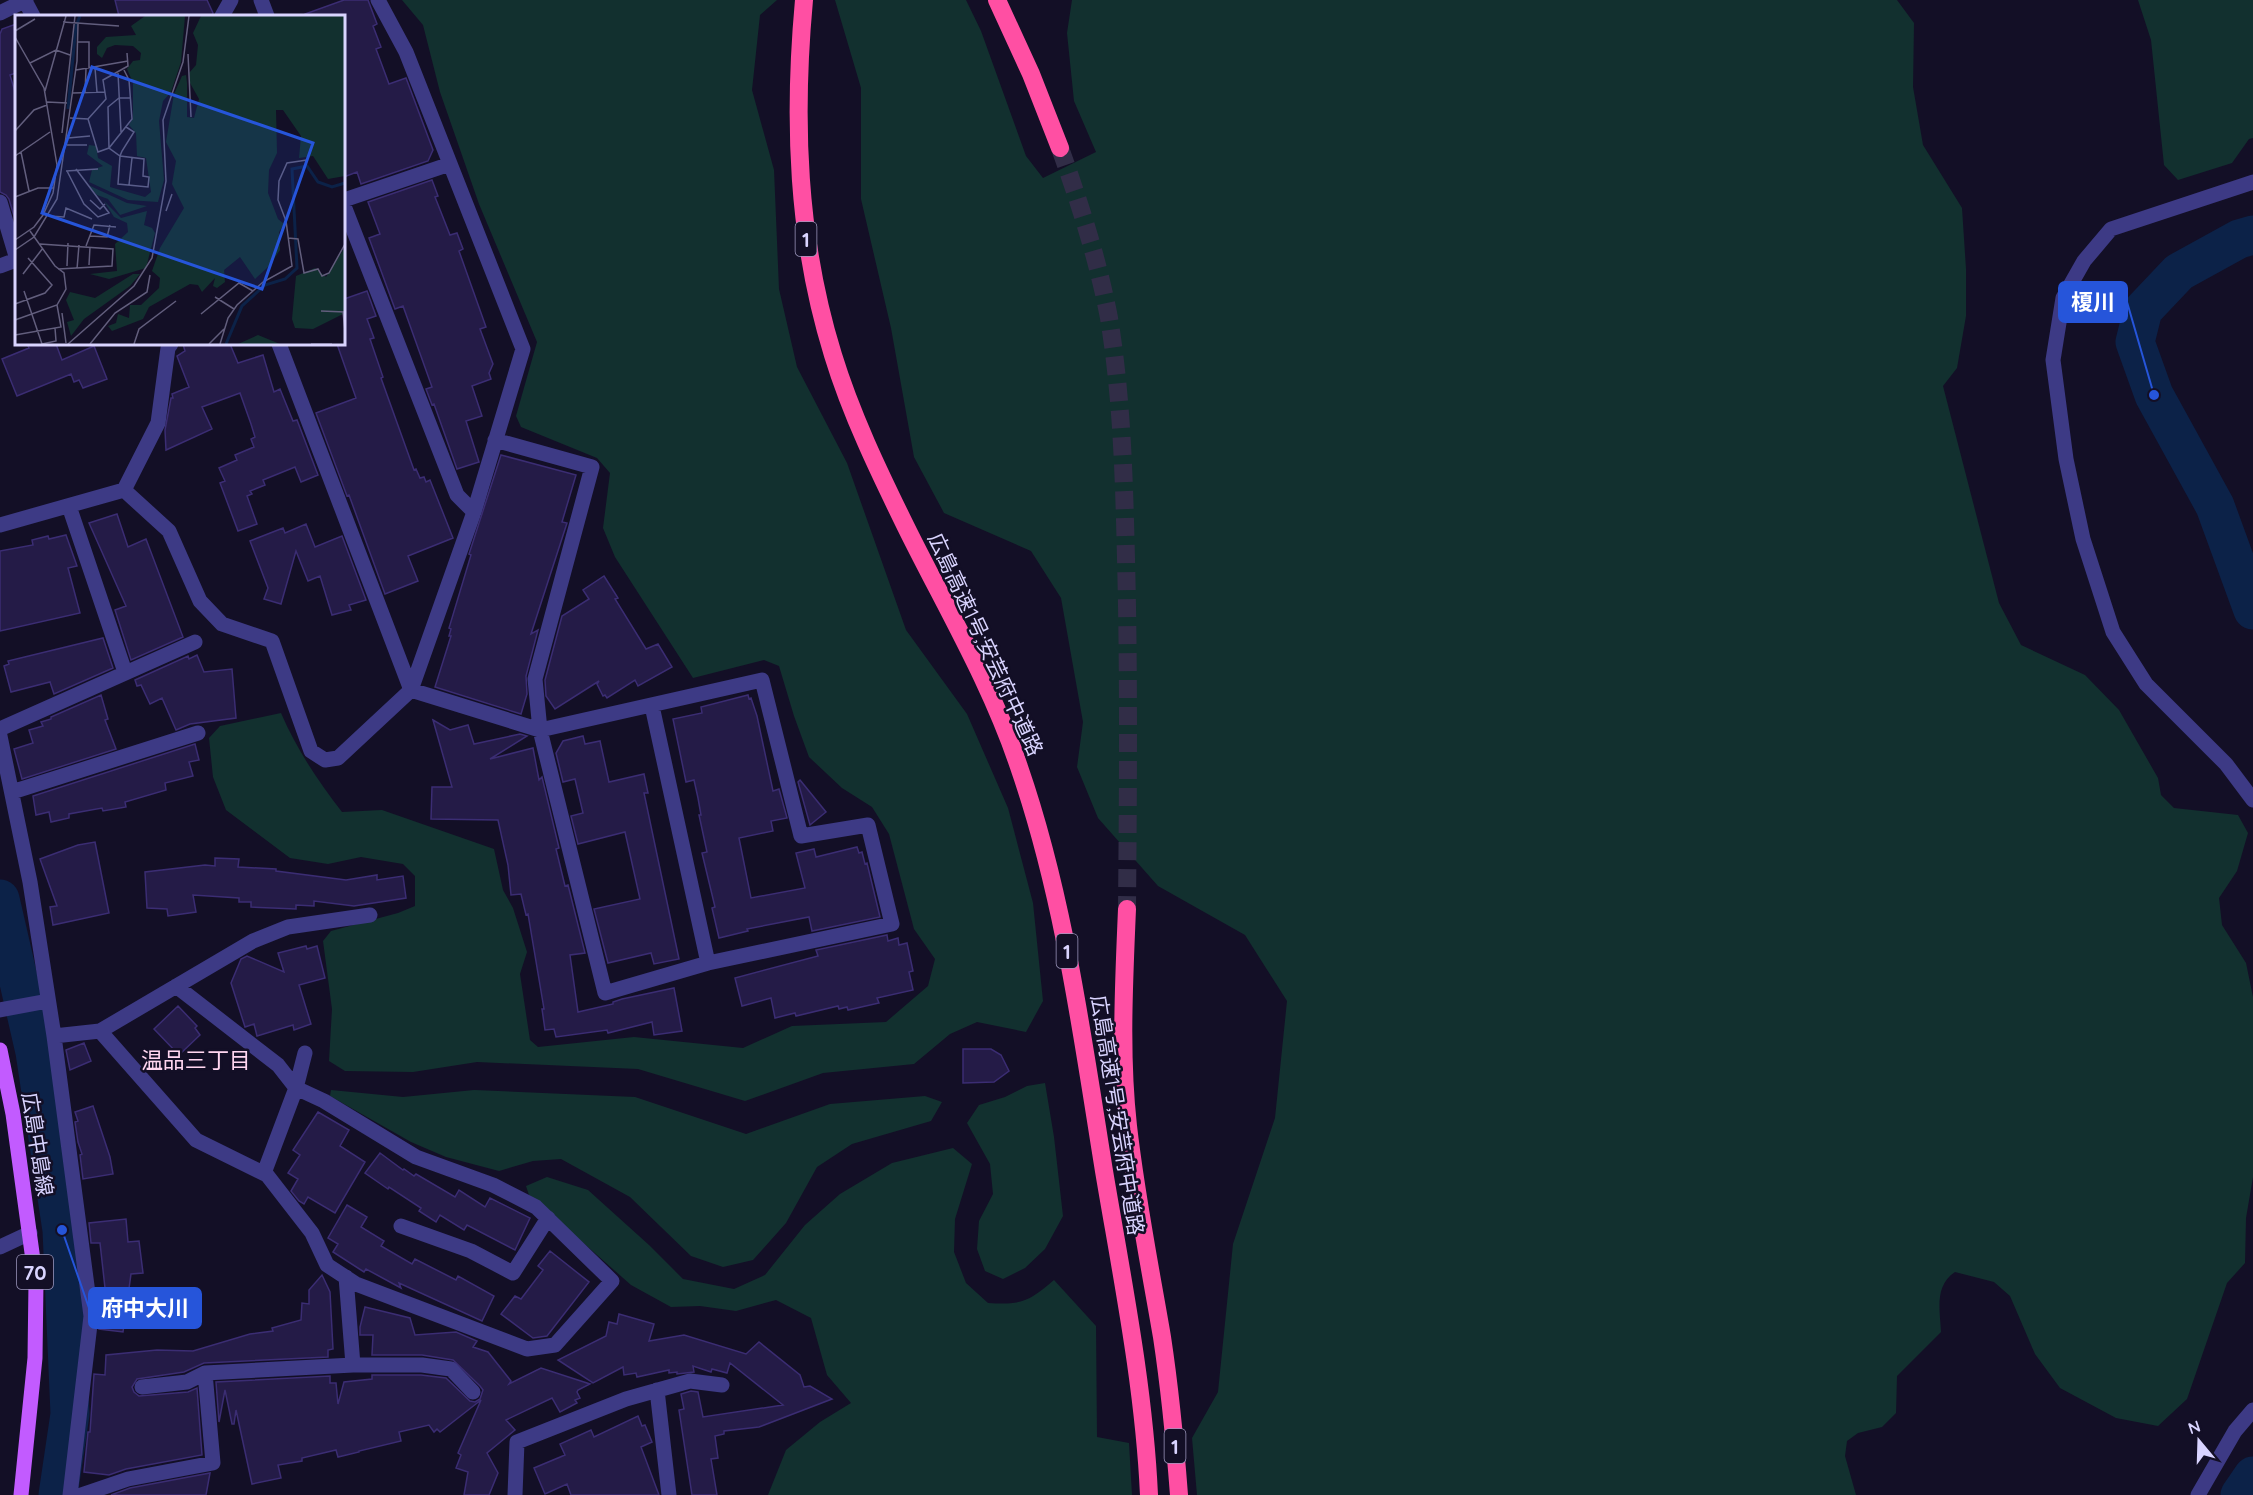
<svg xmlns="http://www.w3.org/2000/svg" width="2253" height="1495" viewBox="0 0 2253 1495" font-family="Quicksand,'Noto Sans JP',sans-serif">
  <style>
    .green { fill: #12302f }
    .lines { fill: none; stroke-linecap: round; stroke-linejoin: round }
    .river { stroke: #0c2248; stroke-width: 39 }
    .building { fill: #241b47; stroke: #3b2d73; stroke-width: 1.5 }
    .highway-tunnel { stroke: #312d47; stroke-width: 18; stroke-dasharray: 18 9; stroke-linecap: butt }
    .street { stroke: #3d3a85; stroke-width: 15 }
    .primary { stroke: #c25bff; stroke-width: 15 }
    .highway { stroke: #ff4fa3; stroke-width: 18 }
    .labels { text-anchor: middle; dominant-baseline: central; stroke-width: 5; stroke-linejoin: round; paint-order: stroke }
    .shield { fill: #130f26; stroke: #9e99be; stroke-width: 1.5 }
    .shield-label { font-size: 20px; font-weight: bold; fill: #d9d4ff }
    .street-label { font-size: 21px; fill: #d9d4ff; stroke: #130f26 }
    .neighbourhood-label { font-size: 22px; fill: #ffd6f0; stroke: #130f26 }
    .inset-river { fill: none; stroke: #0c2248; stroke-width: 3 }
    .inset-road { fill: none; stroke: #625e7d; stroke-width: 1.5 }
    .view { fill: #2655da; fill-opacity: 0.15; stroke: #2655da; stroke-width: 3 }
    .inset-edge { fill: none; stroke: #d9d4ff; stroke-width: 3 }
    .leader { fill: none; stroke: #2655da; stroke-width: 2 }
    .callout-dot { fill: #2655da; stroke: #130f26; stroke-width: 2 }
    .callout { fill: #2655da; stroke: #2655da; stroke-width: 2 }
    .callout-label { font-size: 22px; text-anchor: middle; font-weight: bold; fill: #fff }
  </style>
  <rect width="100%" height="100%" fill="#130f26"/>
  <!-- green -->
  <path class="green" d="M402,0H777L760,15L752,90L774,170L779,289L797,367L847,463L906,630L967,714L1008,808L1033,903L1043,1001L1026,1032L977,1022L950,1034L914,1064L823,1073L745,1101L638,1069L477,1062L413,1072L345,1071L329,1061L332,1009L323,941L331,931L398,913L415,906V876L403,864L361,857L328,864L290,858L226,810L213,777L209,738L220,726L281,713C297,750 318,781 342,812L382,810L494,849L503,890L513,908L527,952L520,974L530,1040L538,1047L634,1037L743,1048L792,1026L886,1022L928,986L935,959L914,929L889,834L872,807L842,788L809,757L794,716L779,666L764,660L693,678L615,557L603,528L610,473L597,458L521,427L516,416L537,342L479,204L440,92L423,25Z
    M835,0H966L981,31L1026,156L1043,178L1096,152L1074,101L1067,33L1072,0H1897L1914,23L1913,87L1923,145L1962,208L1966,269V316L1957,368L1943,386L1999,603L2021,645L2085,675L2119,710L2158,778L2161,795L2174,808L2238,815L2248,833L2237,871L2219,898L2222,925L2246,963L2253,997V1177L2246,1218L2245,1263L2227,1283L2187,1399L2158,1426L2116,1418L2060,1388L2035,1354L2010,1296L1994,1282L1955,1272C1934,1286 1940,1310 1941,1332L1897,1376L1896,1413L1882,1427L1858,1433L1847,1441L1845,1456L1856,1495H1197L1192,1438L1218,1392L1233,1244L1275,1118L1287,1001L1245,935L1158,886L1098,818L1077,767L1083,722L1061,598L1031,551L944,513L914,457L891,328L861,199V88Z
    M2138,0H2253V138L2249,139L2232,163L2178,180L2164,165L2151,40Z
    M1045,1083L1054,1137L1063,1216L1045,1249L1025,1268L1003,1279L985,1271L977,1249L979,1221L993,1194L990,1164L967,1123L979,1105L1005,1097L1027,1086Z
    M331,1090L403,1097L474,1090L635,1097L746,1134L830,1104L925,1096L942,1102L931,1121L852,1144L817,1167L786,1223L753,1260L723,1267L691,1256L630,1197L561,1159L533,1161L499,1171L446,1157L411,1142L330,1096Z
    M953,1148L972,1164L955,1219L954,1252L966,1283L988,1303C1022,1305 1028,1302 1054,1280L1096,1326L1097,1437L1129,1443L1132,1495H768L786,1450L820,1422L851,1403L827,1375L811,1318L776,1300L736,1311L700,1306L671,1307L631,1285L529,1195L526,1186L547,1177L588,1190L649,1245L683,1279L734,1289L765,1275L805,1225L840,1194L892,1163Z"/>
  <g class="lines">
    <!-- river -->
    <path class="river" d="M2253,235L2239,239L2179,272L2143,310L2135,342L2154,395L2215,506L2253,610
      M0,899L35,1052L62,1230L70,1414L58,1495
      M2240,1495L2253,1476"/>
  </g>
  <!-- building -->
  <path class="building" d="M115,0H207L213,13L212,16H119Z
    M344,0H368L377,24L373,26L381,47L376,49L389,84L406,78L433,150L428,161L361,184L357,172L344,177V16H305V14Z
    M16,24V73L10,75L16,95V223L9,199L6,195L0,192V34L2,29Z
    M432,180L438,196L435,197L450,235L457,233L463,249L459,251L486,327L480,329L493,364L489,373L491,379L472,386L482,416L466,421L479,462L457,469L434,404L432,405L426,389L432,387L403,306L395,309L369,238L380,234L368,202Z
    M367,291L376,316L367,319L374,338L370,339L383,377L381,378L414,470L416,469L420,478L424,477L426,482L430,480L453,538L408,556L418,581L385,594L349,495L347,496L316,413L356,398L337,344H344V299Z
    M27,344H56L62,360L94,346L107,379L83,388L79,380L74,382L71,374L17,396L2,359L29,348Z
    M183,344H230L238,363L263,355L274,392L280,389L293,421L297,420L318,475L301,482L295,467L263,480L265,485L250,491L252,494L247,496L257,524L238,531L220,483L225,481L219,468L237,460L235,455L254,447L251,439L255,437L251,424L240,393L202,407L212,429L166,450L165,430L171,398H173L172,394L189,387L177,356L185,351Z
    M501,455L576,475L562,522L567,523L531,634L538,630L526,676L527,694L521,714L435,687L451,636H449L451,629L449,628L471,555L469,554Z
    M117,514L128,547L146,539L183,637L131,660L115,610L126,606L89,523Z
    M306,524L315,547L342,536L366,600L349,605L351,610L332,615L320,576L308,581L296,551L281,604L264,599L268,588L250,541L283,528L285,533Z
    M66,535L77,566L68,568L80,613L0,631V551L33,545L32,540L48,536L49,539Z
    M604,576L618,598L615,599L646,649L658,644L672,667L638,686L635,680L607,698L605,695L603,696L597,684L599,681L555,709L546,696L545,680L562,616L589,599L583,590Z
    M103,638L113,668L54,694L50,682L11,692L4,666L9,664L8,661Z
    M197,655L204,672L232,669L236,718L190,724L176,730L162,698L150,704L141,685L137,686L135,680L188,656L189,659Z
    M101,695L108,719L105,720L116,749L22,779L14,749L33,743L29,730L43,726L41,722L51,719V717Z
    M748,695L749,699L751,698L757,716L773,791L779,789L787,818L771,821L773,831L739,838L751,898L805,888L796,853L814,849L816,857L857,847L859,853L862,852L865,864L867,863L880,917L812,931L809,917L747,929L748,931L719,938L712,908L715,907L702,853L707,852L699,815H701L698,798L694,780L686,782L673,719L702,713L701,707Z
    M433,720L450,730L468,725L474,744L520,734L527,736L490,759L533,748L539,780L542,777L559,848L556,849L565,886L568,885L585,953L570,955L578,1012L613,1004V1002L622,999L674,988L682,1031L654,1035L652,1022L608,1033L607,1030L556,1037L554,1029L545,1030L542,1009H544L528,914L526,915L521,894L511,895L508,865L498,820L431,819L432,787H452Z
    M583,736L585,744L600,741L609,782L644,774L648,793H644L679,959L654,964L651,953L608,963L594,909L640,899L625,832L578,844L571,816L583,813L575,779L563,782L556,753L563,741Z
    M195,744L199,760L189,762L193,776L165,783L166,790L125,802L126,807L103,811L102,808L69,814V818L51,822L49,812L36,815L33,796Z
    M800,780L826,812L810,825L798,782Z
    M95,842L109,913L53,925L50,907L57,906L40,859L78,845Z
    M215,858L239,859L238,867L276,869V871L346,880L377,875V880L403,876L406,898L354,906L314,901V906L296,905V909L251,907V902H239V898L193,895L196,912L168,916L167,909L147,908L145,872L205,865L215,866Z
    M887,935L888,941L898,938L899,945L907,943L913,971L909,972L913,990L877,998L879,1003L848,1010L847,1007L839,1009L838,1006L796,1016L795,1013L775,1018L771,998L742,1006L735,978L818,956L816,950Z
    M306,946L307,949L317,946L325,978L299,985L311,1024L294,1030L293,1025L257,1036L254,1024L245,1027L231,983L241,959L247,956L284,972L278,953Z
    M178,1006L197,1026L195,1028L200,1035L179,1055L154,1029Z
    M84,1043L91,1061L70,1070L66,1050Z
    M963,1049H991L1001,1055L1009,1071L994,1082L963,1083Z
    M93,1106L110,1157L113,1174L83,1179L80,1155L82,1154L78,1142L75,1122L78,1121L75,1112Z
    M318,1112L349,1130L340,1146L365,1162L335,1213L308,1197L304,1204L299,1201L291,1191L298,1179L288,1173L300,1155L293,1150Z
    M380,1153L403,1170L404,1169L414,1176L416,1174L455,1197L459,1190L485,1207L490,1198L530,1218L515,1250L467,1225L464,1230L440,1215L436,1222L419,1211L421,1208L389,1187L388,1189L365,1173Z
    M347,1205L367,1217L361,1227L384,1241L381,1246L412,1264L415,1259L456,1280L458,1276L494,1296L482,1321L399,1283L401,1288L366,1269L364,1272L333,1252L338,1244L328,1238Z
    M126,1219L128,1242L139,1241L143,1273L131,1274L123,1332L99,1329L100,1296L106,1297L100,1243H91L89,1223Z
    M550,1251L589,1282L547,1336L533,1338L501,1314L515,1296L521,1299L543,1270L538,1266Z
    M322,1275L330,1292L333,1349L328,1350V1357L204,1363L184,1372L137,1379L132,1387L134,1392L139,1396L188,1392L197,1388L202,1455L126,1469L109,1475L84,1472L88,1432H90L94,1374L105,1375L106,1355L157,1350L193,1351L250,1334L273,1331L272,1328L301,1320L302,1303L309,1304V1290Z
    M365,1307L410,1318L415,1335L456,1332L477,1341L473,1347L488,1352L511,1381L509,1384L541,1368L590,1384L578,1390L577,1392L580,1398L575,1400L577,1403L560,1412L552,1398L506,1420L515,1430L487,1453L498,1473L489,1495H464L468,1472L456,1468L461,1455L458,1453L481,1400L440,1432L437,1429L434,1432L429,1425L399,1432L401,1441L359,1451V1452L338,1457L336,1450L302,1458V1461L278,1465L281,1478L252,1484L236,1410L234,1424H232L225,1390L219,1422L216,1382L330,1376V1383H336L338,1404L344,1382L372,1379V1375H421L446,1378L470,1401L475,1402L480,1399L483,1390L480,1386L453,1360L422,1355H372L373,1335H360V1327Z
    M619,1314L654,1324L649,1341L684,1335L746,1354L759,1342L800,1375L804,1387L810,1386L832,1399L759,1427L724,1431V1434L715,1436L718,1458L711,1459L717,1495H692L679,1410L684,1409L681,1394L691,1391L698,1392L703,1417L783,1405L730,1363L727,1373L712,1369L711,1372L693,1366L694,1372L677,1374V1372L669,1373V1370L637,1377L636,1373L624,1375L623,1367L593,1383L558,1360L606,1336L609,1322L617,1324Z
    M638,1416L642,1426L645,1425L652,1442L641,1447L659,1495H571L567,1484L545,1494L534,1468L565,1455L560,1444L591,1430L594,1437Z
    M210,1473L206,1495H111L130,1488Z"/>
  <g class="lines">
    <!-- highway-tunnel -->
    <path class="highway-tunnel" d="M1060,148C1080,204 1098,260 1109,318C1122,398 1124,478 1126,559C1129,675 1128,792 1127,909"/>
    <!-- street -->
    <path class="street" d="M261,0L267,16
      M25,1L33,16
      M0,13L26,0
      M222,16L231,0
      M2253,182L2111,229L2084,261L2063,298L2053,360L2066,459L2083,539L2113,632L2146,684L2226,764L2253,800
      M344,200L450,164
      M0,202L16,256
      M344,206L457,495L474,512
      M0,266L16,260
      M279,344L411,690L540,730L762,680L801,836L868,825L892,924L708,963L605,993L540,730L535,679L592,467L495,440
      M124,490L158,423L168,348L171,344
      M69,506L125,672
      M0,525L124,490L169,531L200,601L222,624L272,641L311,751L325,760L338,758L411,690L474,512L523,349L406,52L378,0
      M652,706L708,963
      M0,729L195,642
      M0,736L30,882L54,1036L91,1316L70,1495
      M12,792L198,733
      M0,1010L48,1001
      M100,1031L196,1140L267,1175L312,1233L327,1265L356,1284L527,1349L555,1345L612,1281L536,1207L493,1185L416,1157L324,1101L296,1088L278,1065L176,986
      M54,1036L100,1031L253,941L288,927L370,915
      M264,1173L296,1088L305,1053
      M401,1226L471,1251L513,1273L548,1218
      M0,1247L30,1233
      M346,1277L353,1365
      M142,1387L187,1382L205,1373
      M657,1390L669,1495
      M81,1495L128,1479L213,1463L205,1373L353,1365H422L451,1369L473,1392
      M515,1495L517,1442L626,1399L690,1381L722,1385
      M2198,1495L2235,1431L2253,1410"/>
    <!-- primary -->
    <path class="primary" d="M0,1050L13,1114L36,1282L35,1358L21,1495"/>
    <!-- highway -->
    <path class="highway" d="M804,0C793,120 797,239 833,355C851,414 879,472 906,527C945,606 991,683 1019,767C1064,897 1082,1035 1104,1171C1122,1278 1144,1386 1149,1495
      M997,0L1031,74L1060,148
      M1127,909C1124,982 1120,1054 1128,1126C1136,1197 1150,1267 1162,1337C1170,1390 1175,1442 1179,1495"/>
  </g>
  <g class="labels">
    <!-- shield labels -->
    <g class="shield">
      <rect x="795.5" y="222" width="21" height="34" rx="4.5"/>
      <rect x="1056.5" y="934" width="21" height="34" rx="4.5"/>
      <rect x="17" y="1255" width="36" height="34" rx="4.5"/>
      <rect x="1164.5" y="1429" width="21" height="34" rx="4.5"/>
    </g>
    <g class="shield-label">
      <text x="806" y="239">1</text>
      <text x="1067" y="951">1</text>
      <text x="35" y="1272">70</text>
      <text x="1175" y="1446">1</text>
    </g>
    <!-- street labels -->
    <g class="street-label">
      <text transform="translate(986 644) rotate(65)">広島高速1号;安芸府中道路</text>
      <text transform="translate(1118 1115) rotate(81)">広島高速1号;安芸府中道路</text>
      <text transform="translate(38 1144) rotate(81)">広島中島線</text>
    </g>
    <!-- neighbourhood labels -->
    <g class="neighbourhood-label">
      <text x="196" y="1060">温品三丁目</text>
    </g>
  </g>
  <!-- overview -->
  <g transform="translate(15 15)">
    <rect width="330" height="330" fill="#130f26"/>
    <path d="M130,1H170L166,47L156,77L148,86L144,106L149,165L143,187L113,185L74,167L77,155L88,151L72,139L74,130L81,131L83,143L97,151L95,172L130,182L136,177L131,143L122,141L121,118L114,110L118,103V68L112,54L118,46L125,45L126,38L118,31L100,30L92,33L87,43L82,39V32L91,22L121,20L116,11ZM186,1H330V161L313,164L298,141L284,143L286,121L268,95H261L262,138L254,155L253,178L263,204L269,209L264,217L265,235L254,251L240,264L225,242L209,255L210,267L202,273L198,271L200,263L187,277L183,270L175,269L134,292L128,304L97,316L93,311L101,308L103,299L114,303L115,290H126L144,273L145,263L137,256L145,233L169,193L157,169L161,146L151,127L159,79L167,61L171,60L172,68V102L179,103L184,84L175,68L174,58L181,50L183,30L178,18ZM73,170L112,188L132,191L105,200L93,184L82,180ZM89,186L106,203L132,196L129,210L137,213L140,218L131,253L94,264L75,259L102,256L100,229L113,217L112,208L99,202ZM330,232V298L298,314L280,313L277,304L281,261L300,253L311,262ZM118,259H125L115,271L69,304L56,321L52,307L59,305L51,285L55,277L80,283ZM243,320L265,329H223Z" fill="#12302f"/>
    <path class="inset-river" d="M53,94L61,11L65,1M211,329L227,291L250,270L270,264L282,253L277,154L292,151L303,167L317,172L330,168"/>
    <path class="inset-road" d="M48,7L104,11M0,16L20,4M0,22L29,73L42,150L38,178L28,200L19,212L0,225M62,27H74V53M173,39L176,102M15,48L41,35L55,40M80,53L82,77M61,55L113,46M103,58L106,117M30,76L51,1M58,78L90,77M70,78L71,54M32,87L52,88M55,103L73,104L83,137L94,133L117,104L114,65L109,55M73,104L91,84L88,65L113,51L112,38M111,112L119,117L107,136L105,141L103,169L133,172L134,162L128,161L129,144L105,141L94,133L93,92L104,83H116M0,116L19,95L32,90M47,118L60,1M53,123L75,121M52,130H72M6,137L14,176M0,141L35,117M51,156L83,154M52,156L69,189L83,202L94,198L61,154M114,170L117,143M0,182L23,173H39M75,185L85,194L90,189M151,196L157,179M34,201L49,202L51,193L77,204M75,221L92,222L95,210M273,223L283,224L289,258L303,254L307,261L314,258L330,229M25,229L98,234L97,251L43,254M71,231L79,210L101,212M0,235L19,222L42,184L62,46L63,9M74,250L75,232M52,251L53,228M62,254L64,230M8,259L28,233M9,276L27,329M200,282L219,294M0,289L30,278L37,270L13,243M306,296L330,297M328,297L330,316M47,298L51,328M186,299L224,268L238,276M0,305L42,290L51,274L49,258L40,251L15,216M0,320L46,312L42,290M27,329L41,326L40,313M53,329L119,271L137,243L151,166L148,105L168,47L174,1M75,329L100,298L132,277L135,260M119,329L124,314L161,286M194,329L209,314M205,329L213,303L222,290L248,267L277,251L271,206L263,185L264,166L272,148L292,145M296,329H317"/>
    <path class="view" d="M77,52L298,128L247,274L27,198Z"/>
    <rect width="330" height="330" class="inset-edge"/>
  </g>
  <!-- callouts -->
  <path class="leader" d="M2154 395L2127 302M62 1230L89 1308"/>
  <g class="callout-dot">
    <circle cx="2154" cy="395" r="6"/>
    <circle cx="62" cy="1230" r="6"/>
  </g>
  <g class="callout">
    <rect x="2059" y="282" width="68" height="40" rx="6"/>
    <rect x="89" y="1288" width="112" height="40" rx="6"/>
  </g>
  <g class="callout-label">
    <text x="2093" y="310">榎川</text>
    <text x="145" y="1316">府中大川</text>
  </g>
  <!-- north arrow -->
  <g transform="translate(2199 1441) rotate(341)" stroke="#130f26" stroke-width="4.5" paint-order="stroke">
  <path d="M0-4.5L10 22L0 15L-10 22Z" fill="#d9d4ff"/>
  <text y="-9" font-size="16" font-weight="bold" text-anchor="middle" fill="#d9d4ff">N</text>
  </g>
</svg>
